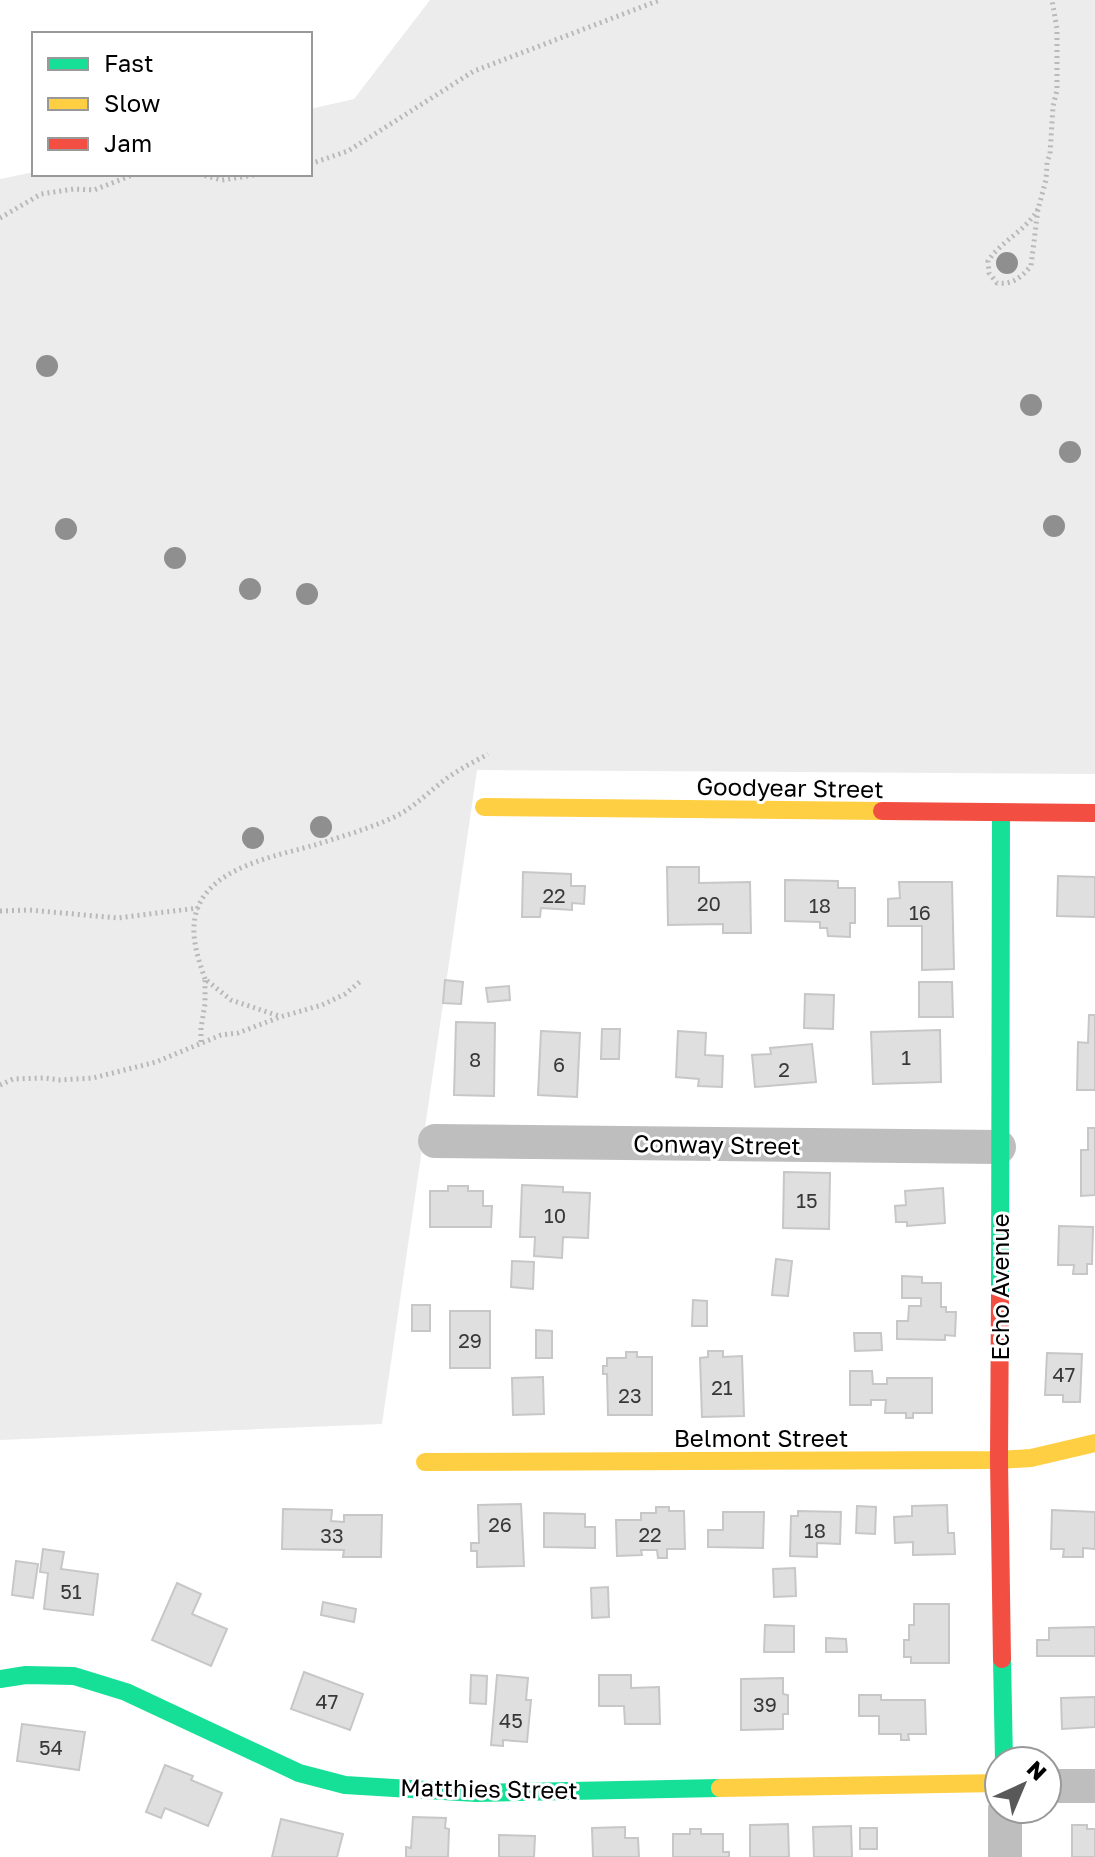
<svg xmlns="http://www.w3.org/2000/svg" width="1095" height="1857" viewBox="0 0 1095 1857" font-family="'Golos Text',sans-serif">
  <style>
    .green { fill: #ececec }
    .building { fill: #dfdfdf; stroke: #c7c7c7; stroke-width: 2 }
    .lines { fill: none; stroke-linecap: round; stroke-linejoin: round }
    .path { stroke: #b9b9b9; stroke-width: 5; stroke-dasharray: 2 4; stroke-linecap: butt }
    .street { stroke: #bebebe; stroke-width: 34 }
    .fast { stroke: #16e098; stroke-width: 18 }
    .slow { stroke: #ffcf43; stroke-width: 18 }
    .jam { stroke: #f24e42; stroke-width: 18 }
    .tree { fill: #8f8f8f }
    .labels { text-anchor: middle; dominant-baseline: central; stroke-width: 6; stroke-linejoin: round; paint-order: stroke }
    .number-label { font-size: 20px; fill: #383838 }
    .street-label { font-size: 24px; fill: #000; stroke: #fff }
  </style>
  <rect width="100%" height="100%" fill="#fff"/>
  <!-- green -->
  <path class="green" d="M430,0H1095V774L477,770L382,1424L0,1440V179L34,172V174H310V109L354,99Z"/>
  <!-- building -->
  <path class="building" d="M667,867H699V883L750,882L751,933H723V924L668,925Z
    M523,872L571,874V886H585L584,904L572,903V910L541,908L540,917H522Z
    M1058,876L1095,877V917L1057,916Z
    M785,880L838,881V888H855V923H850V937L828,936L827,928H820V922L785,921Z
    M899,882H952L954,969L922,970V926H888V899L900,898Z
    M445,980L463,982L461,1004L443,1003Z
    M919,982H952L953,1017H919Z
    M509,986L510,1000L488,1002L486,988Z
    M805,994L834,995L833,1029L804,1028Z
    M1089,1015H1095V1090H1077L1078,1042L1088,1043Z
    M456,1022L495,1023L494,1096L454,1095Z
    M602,1029H620L619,1059H601Z
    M940,1030L941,1082L873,1084L871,1032Z
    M541,1031L580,1033L577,1097L538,1095Z
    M678,1031L706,1033L705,1055L723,1056L722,1087L698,1086L699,1079L676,1077Z
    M812,1044L816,1082L755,1087L752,1055L771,1054L770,1048Z
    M1088,1128H1095V1195L1081,1196V1150H1088Z
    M784,1172L830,1173L829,1229L783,1228Z
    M522,1185L563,1187V1192L590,1193L588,1238L563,1237L562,1258L534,1256L535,1237H520Z
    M448,1186H468V1191H483V1206H492L491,1227H430V1191H448Z
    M943,1188L945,1223L907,1226V1222H896L895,1206L906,1205L905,1191Z
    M1059,1226L1093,1227L1092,1264H1087V1274H1073L1074,1265H1058Z
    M776,1259L792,1261L788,1296L772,1295Z
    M512,1261L534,1262L533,1289L511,1287Z
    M902,1276L922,1277V1283H941V1307H946V1312H956L955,1336L945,1335V1340L897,1339V1321H908L909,1306H921V1298H902Z
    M693,1300L707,1301V1326H692Z
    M412,1305H430V1331H412Z
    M450,1311H490V1368H450Z
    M536,1330L552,1331V1358H536Z
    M854,1333H881L882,1350L855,1351Z
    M708,1351H723V1357L742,1356L744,1416L702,1417L700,1358L708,1357Z
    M626,1352H637V1357H652V1415H608L607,1374H603V1366H607V1358H626Z
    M1047,1353L1082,1354L1080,1402H1063V1395H1045Z
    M850,1371H872L873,1384H887V1378H932V1413H913V1418H906V1413H885L886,1400H871V1405H850Z
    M543,1377L544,1414L513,1415L512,1378Z
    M521,1504L524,1566L477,1567V1551H471V1543H479L478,1505Z
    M947,1505L948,1533H954L955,1554L913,1555V1542L895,1543L894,1517L912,1516V1506Z
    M857,1506L876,1507L875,1534L856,1533Z
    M656,1507H669V1511H684L685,1549H667V1558H658L657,1550H641L642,1555L617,1556L616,1520H641V1513H656Z
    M283,1509L332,1510L331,1521L344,1522V1515H382L381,1557H343L344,1550L282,1549Z
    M1052,1510L1095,1512V1549L1083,1548V1557H1063L1064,1549H1051Z
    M798,1511L841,1512L840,1544L817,1543V1557L790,1556L791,1516H798Z
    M723,1512H764L763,1548L708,1547V1530H723Z
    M544,1513L585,1514V1527H595V1548L544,1547Z
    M43,1549L64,1552L61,1569L98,1574L93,1615L44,1609L48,1573L40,1572Z
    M16,1561L38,1564L33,1598L12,1595Z
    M795,1568L796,1596L774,1597L773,1569Z
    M177,1583L201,1594L192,1614L227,1629L211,1666L152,1640Z
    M608,1587L609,1617L592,1618L591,1588Z
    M323,1602L356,1609L354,1622L321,1615Z
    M914,1604H949V1663H911V1657H904V1640H909V1625H914Z
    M765,1625L794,1626V1652H764Z
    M1095,1627V1656H1037V1640H1049V1628Z
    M826,1638L846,1639L847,1652H826Z
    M304,1672L363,1694L350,1730L291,1709Z
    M471,1675L487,1676L486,1704L470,1703Z
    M497,1675L528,1678L526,1700H531L527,1742L503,1740V1746L491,1745Z
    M599,1675H631V1688L659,1687L660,1724H625L624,1706H599Z
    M783,1678V1694L788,1695V1714H783V1729L741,1730V1679Z
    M859,1695H881V1700H925L926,1734H908L909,1740H901V1734H879V1716H859Z
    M1095,1697V1727L1062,1729L1061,1698Z
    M22,1724L85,1732L79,1770L17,1761Z
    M165,1765L193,1776L191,1780L222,1793L208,1826L165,1808L161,1818L146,1812Z
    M413,1817L446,1818L445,1828L449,1829L448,1857H406V1847L411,1848Z
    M281,1819L343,1834L337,1857H272Z
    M788,1824L789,1857H750V1825Z
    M1072,1825H1087V1829H1095V1857H1072Z
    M851,1826L852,1857H814L813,1827Z
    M625,1827V1838H638L639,1857H593L592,1828Z
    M860,1828H877V1849H860Z
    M690,1829H701V1834H723V1852H729V1857H673V1834H690Z
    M499,1835L535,1836L534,1857H499Z"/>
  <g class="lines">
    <!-- path -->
    <path class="path" d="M310,164L348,151L474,71L660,0
      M199,174L222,180L261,174
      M1038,209C1026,231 1002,240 988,261L989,273L997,283C1013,285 1021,277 1031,266L1038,209L1046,180L1047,162L1050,154L1053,106L1057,90V29L1052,0
      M0,218L41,194L74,189L94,190L135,174
      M0,911L29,910L118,918L198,908
      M205,979C198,958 190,936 196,913C209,866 278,856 318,844C343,836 368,829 392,818C413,809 428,792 446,779C459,769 474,762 488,754
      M201,1042V1028L205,1004V979L231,1000L279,1016
      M0,1085L13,1079L44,1078L60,1080L93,1078L156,1062L221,1035L238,1033L280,1017L322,1005L345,994L362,980"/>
    <!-- street -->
    <path class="street" d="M435,1141L999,1147
      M1047,1786H1095
      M1005,1809V1857"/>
    <!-- fast -->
    <path class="fast" d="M1000,1295L1001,813
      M1002,1659L1004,1761
      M0,1679L26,1675L74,1676L126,1692L299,1773L345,1785L476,1793L720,1788"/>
    <!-- slow -->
    <path class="slow" d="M484,807L882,811
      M425,1462L999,1460L1031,1458L1095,1443
      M720,1788L999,1783"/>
    <!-- jam -->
    <path class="jam" d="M882,811L1095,813
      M1000,1295L999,1460L1002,1659"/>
  </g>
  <!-- trees -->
  <g class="tree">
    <circle cx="1007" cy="263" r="11"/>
    <circle cx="47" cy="366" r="11"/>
    <circle cx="1031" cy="405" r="11"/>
    <circle cx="1070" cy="452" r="11"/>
    <circle cx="1054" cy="526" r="11"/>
    <circle cx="66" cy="529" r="11"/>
    <circle cx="175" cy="558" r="11"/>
    <circle cx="250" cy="589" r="11"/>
    <circle cx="307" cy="594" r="11"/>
    <circle cx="321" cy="827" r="11"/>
    <circle cx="253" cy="838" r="11"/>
  </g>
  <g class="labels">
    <!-- number labels -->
    <g class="number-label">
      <text x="554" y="895">22</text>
      <text x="709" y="903">20</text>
      <text x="820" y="905">18</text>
      <text x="920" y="912">16</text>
      <text x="906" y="1057">1</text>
      <text x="475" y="1059">8</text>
      <text x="559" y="1064">6</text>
      <text x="784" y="1069">2</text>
      <text x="807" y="1200">15</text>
      <text x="555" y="1215">10</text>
      <text x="470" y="1340">29</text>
      <text x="1064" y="1374">47</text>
      <text x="722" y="1387">21</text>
      <text x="630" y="1395">23</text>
      <text x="500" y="1524">26</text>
      <text x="815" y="1530">18</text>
      <text x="650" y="1534">22</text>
      <text x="332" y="1535">33</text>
      <text x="71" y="1591">51</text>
      <text x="327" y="1701">47</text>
      <text x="765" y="1704">39</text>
      <text x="511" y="1720">45</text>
      <text x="51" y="1747">54</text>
    </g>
    <!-- street labels -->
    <g class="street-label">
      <text transform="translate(790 787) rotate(1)">Goodyear Street</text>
      <text transform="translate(717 1144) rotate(1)">Conway Street</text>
      <text transform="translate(999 1287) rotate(-90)">Echo Avenue</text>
      <text x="761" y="1437">Belmont Street</text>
      <text transform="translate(489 1788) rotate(1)">Matthies Street</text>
    </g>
  </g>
  <!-- legend -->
  <rect x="32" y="32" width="280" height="144" fill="#ffffff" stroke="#999999" stroke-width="2"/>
  <rect x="48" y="58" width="40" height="12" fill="#16e098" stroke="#999999" stroke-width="2"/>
  <text x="104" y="72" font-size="24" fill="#000000">Fast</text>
  <rect x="48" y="98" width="40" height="12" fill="#ffcf43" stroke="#999999" stroke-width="2"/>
  <text x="104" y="112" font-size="24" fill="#000000">Slow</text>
  <rect x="48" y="138" width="40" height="12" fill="#f24e42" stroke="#999999" stroke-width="2"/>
  <text x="104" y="152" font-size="24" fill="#000000">Jam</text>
  <!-- north arrow -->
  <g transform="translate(1023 1785) rotate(44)"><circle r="38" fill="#ffffff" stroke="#999999" stroke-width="2"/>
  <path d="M0-6L14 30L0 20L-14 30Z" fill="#595959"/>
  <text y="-12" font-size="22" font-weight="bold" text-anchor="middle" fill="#000000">N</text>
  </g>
</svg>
